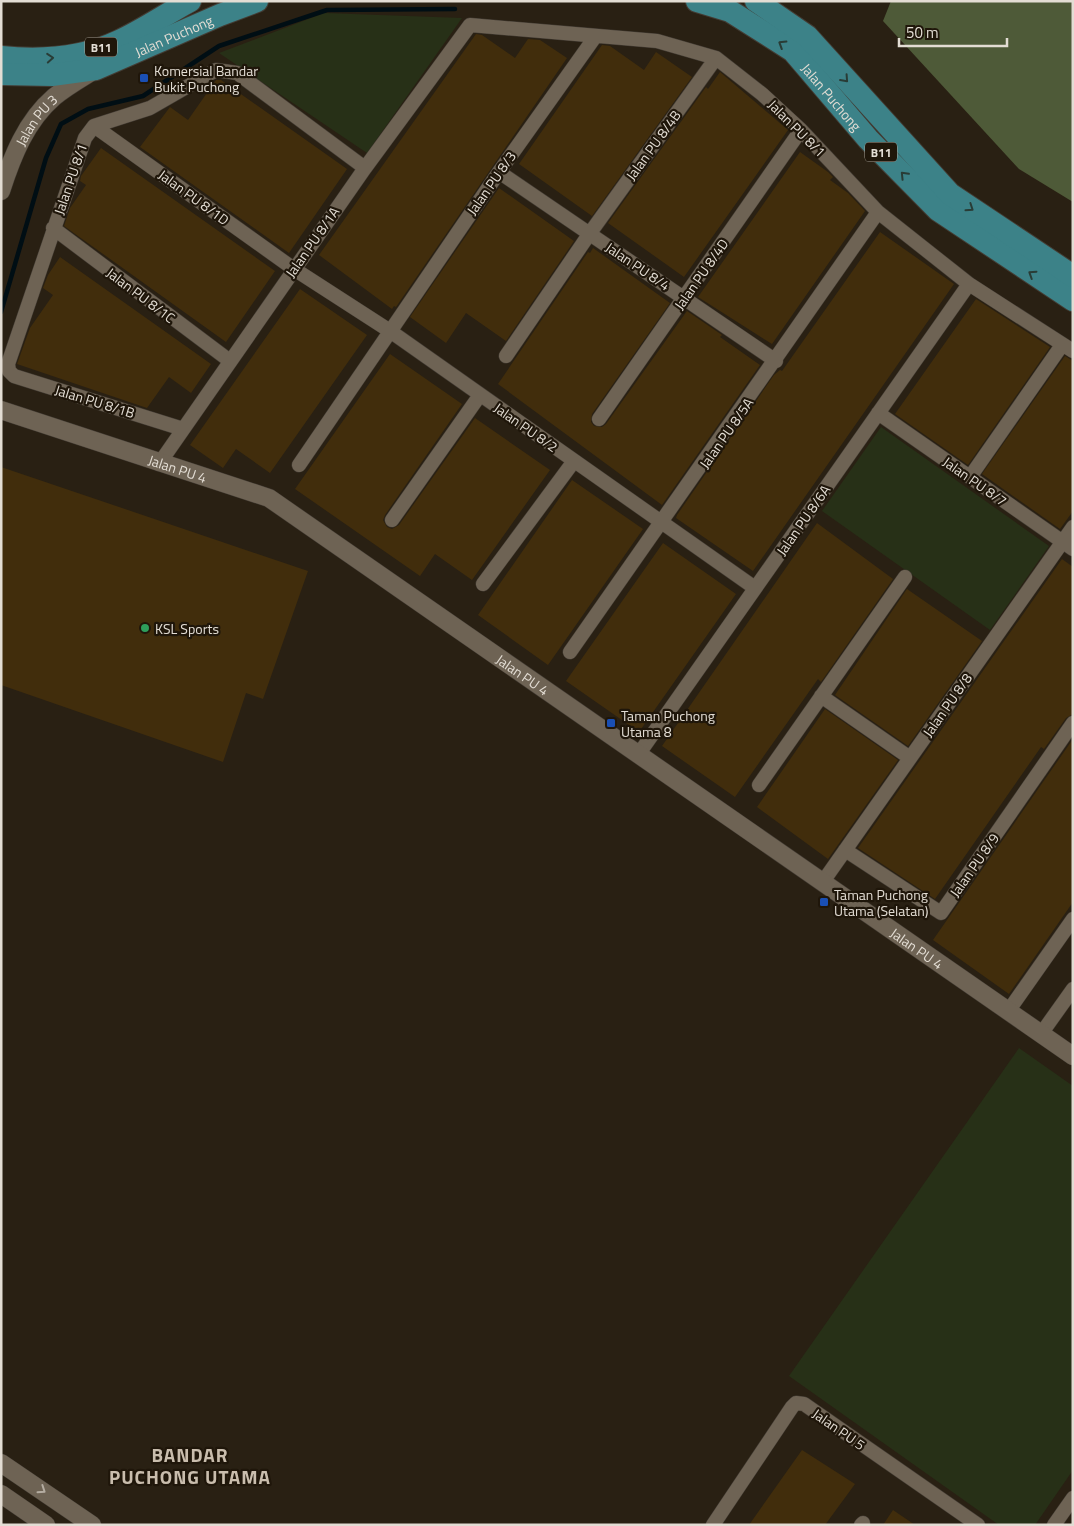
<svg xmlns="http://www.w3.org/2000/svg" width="1074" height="1526" viewBox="0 0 1074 1526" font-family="'Titillium Web',sans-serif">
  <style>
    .green { fill: #273017 }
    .forest { fill: #4e5a38 }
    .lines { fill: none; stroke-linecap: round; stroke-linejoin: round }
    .stream { stroke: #000e14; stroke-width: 4.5 }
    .building { fill: #412d0c }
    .minor-casing { stroke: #433c34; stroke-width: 15 }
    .tertiary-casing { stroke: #433c34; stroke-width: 19 }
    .primary-casing { stroke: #433c34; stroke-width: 24 }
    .minor { stroke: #6e6354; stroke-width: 14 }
    .tertiary { stroke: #6e6354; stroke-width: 18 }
    .primary { stroke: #3c8288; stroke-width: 22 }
    .oneway { stroke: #293c36 }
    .oneway2 { stroke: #b4aca1 }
    .transit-dot { fill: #1a4fb4; stroke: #1f160a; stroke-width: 2 }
    .leisure-dot { fill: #2e9e5b; stroke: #1f160a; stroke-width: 2 }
    .labels { text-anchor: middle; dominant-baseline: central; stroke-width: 4.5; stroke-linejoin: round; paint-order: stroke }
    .shield { fill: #1f160a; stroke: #a8a197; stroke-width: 1 }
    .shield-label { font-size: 12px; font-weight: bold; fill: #e3ddd4 }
    .street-label { font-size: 14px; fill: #e3ddd4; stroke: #1f160a }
    .poi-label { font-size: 14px; fill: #e3ddd4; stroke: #1f160a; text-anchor: start }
    .district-label { font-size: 19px; font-weight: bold; letter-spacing: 1px; fill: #c9bdad; stroke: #1f160a }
  </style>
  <rect width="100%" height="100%" fill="#292013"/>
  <!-- green -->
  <path class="green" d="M324,13L462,18L367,153L219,53Z
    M881,427L1049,546L990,630L822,511Z
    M1019,1048L1073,1086V1470L1035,1525H999L789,1376Z"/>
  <!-- forest -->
  <path class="forest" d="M891,1H1073V202L1019,169L883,21Z"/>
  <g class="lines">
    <!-- stream -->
    <path class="stream" d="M1,312L46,158L61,124L88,109L143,96L219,46L327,10L455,9"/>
  </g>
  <!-- building -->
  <path class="building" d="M476,34L482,35L515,58L528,39L540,40L567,58L396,307L394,306L392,309L319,255Z
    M602,45L610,46L644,70L656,52L692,77L592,216L519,164Z
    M720,72L788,130L684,277L608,223L706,87L708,89Z
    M216,80H221L347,169L289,253L140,147L170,107L188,120Z
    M101,148L275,271L226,342L64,226L70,208L86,185L80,181L81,176Z
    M800,152L828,172L833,177L830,180L848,193L865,211L772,344L698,297Z
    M499,188L574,241L506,341L466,313L446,343L410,317Z
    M880,232L954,284L753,571L676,518L677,515L774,375L780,370L782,371Z
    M593,248L670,303L592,414L591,422L594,426L602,427L606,424L687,311L722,335L720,337L760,365L662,505L498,384L588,252L590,253Z
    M60,257L211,364L191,393L169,377L147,408L17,364L30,328L53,295L43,288L48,275Z
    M300,289L367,335L270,473L236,449L223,468L190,445Z
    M976,299L1050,347L968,465L895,414Z
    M390,354L462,404L385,515L383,520L387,527L392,529L399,525L475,418L550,470L472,580L435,554L420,576L295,489Z
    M1065,356L1073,361V511L1060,529L982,474Z
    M1,467L308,571L263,699L246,693L223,762L1,685Z
    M572,480L643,529L548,665L478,615Z
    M817,523L893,579L821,682L818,679L735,797L662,746Z
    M663,543L736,594L639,732L566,681Z
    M1062,559L1073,567V714L1066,718L1044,749L1041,747L935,899L858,848Z
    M907,589L982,641L908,746L835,695Z
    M825,709L898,760L828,859L757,807Z
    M1073,739V902L1009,994L933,940Z
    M802,1450L855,1484L825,1525H749Z
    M893,1510L915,1525H883Z"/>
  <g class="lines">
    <!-- minor casing -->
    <g class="minor-casing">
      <path id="minor" d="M94,126L294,269L390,331L755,588
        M499,172L776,361
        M53,228L230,361
        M506,356L590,233L716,58
        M878,413L1073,549
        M599,419L801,130
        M183,429L14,376L9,371L8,364L85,138L94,126L150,108L216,70L237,73L365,168
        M159,464L365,168L470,25L657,41L716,58L762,94L801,130L878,212L969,284L1073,351
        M299,465L499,172L595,37
        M970,477L1062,345
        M392,520L480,395
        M483,584L574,461
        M570,652L878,212
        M821,696L910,758
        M638,755L969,284
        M759,785L905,577
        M845,850L941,913L1073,723
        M822,883L1073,527
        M1009,1010L1073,919
        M1041,1034L1073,989
        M713,1525L792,1407L796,1403L804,1404L978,1525
        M861,1525L863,1523
        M1054,1525L1073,1498"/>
    </g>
    <!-- tertiary casing -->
    <g class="tertiary-casing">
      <g id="tertiary">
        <path id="s1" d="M1,191C12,157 26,121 54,97C66,87 80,79 93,71"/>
        <path id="s2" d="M1,410L269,498L1073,1056"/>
        <path d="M1,1463L92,1525"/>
        <path d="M1,1494L46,1525"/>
      </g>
    </g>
    <!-- primary casing -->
    <g class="primary-casing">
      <g id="primary">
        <path id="s3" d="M697,1L730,11L793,51L868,139L938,210L1073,300"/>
        <path d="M756,1L807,36L950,194L1073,276"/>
        <path d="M1,57C40,61 83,58 119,41C143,30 166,14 190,1"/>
        <path id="s4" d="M1,74L52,75L96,69L220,15L257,1"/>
      </g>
    </g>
    <!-- minor -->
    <use href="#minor" class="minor"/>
    <!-- tertiary -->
    <use href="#tertiary" class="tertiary"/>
    <!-- primary -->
    <use href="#primary" class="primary"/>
  </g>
  <!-- one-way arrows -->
  <defs><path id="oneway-chevron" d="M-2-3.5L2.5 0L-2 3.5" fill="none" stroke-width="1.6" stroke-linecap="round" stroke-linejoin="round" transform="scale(1.25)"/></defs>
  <g class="oneway">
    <use href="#oneway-chevron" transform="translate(782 44) rotate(-148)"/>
    <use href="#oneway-chevron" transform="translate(50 58) rotate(-4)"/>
    <use href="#oneway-chevron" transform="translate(845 79) rotate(48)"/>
    <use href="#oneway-chevron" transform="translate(904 175) rotate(-134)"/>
    <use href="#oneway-chevron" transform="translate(970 208) rotate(34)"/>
    <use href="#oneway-chevron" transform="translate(1032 274) rotate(-147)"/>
  </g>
  <use class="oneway2" href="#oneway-chevron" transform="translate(42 1490) rotate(34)"/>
  <!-- markers -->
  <g class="transit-dot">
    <rect x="139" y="73" width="10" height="10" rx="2.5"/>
    <rect x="606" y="718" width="10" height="10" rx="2.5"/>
    <rect x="819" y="897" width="10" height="10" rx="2.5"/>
  </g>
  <circle class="leisure-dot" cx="145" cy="628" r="5"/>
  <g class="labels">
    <!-- shield labels -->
    <g class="shield">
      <rect x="85" y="37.5" width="32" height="19" rx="4"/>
      <rect x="865" y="142.5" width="32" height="19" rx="4"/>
    </g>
    <g class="shield-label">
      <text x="101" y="47">B11</text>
      <text x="881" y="152">B11</text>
    </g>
    <!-- street labels -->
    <g class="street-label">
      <text stroke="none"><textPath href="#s4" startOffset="180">Jalan Puchong</textPath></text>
      <text stroke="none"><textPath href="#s3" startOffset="169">Jalan Puchong</textPath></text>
      <text stroke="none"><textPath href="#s1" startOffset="80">Jalan PU 3</textPath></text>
      <text transform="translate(797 128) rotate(45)">Jalan PU 8/1</text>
      <text transform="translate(653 145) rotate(-54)">Jalan PU 8/4B</text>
      <text transform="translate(70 179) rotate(-71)">Jalan PU 8/1</text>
      <text transform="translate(491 183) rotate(-55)">Jalan PU 8/3</text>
      <text transform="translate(194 197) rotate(36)">Jalan PU 8/1D</text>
      <text transform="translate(312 242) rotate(-55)">Jalan PU 8/1A</text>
      <text transform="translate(638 266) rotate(34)">Jalan PU 8/4</text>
      <text transform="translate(701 274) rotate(-55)">Jalan PU 8/4D</text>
      <text transform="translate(141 295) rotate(37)">Jalan PU 8/1C</text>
      <text transform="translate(95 401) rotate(17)">Jalan PU 8/1B</text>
      <text transform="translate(526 427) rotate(35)">Jalan PU 8/2</text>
      <text transform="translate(726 433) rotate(-55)">Jalan PU 8/5A</text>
      <text stroke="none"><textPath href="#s2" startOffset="186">Jalan PU 4</textPath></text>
      <text transform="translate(975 481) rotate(35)">Jalan PU 8/7</text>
      <text transform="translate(803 520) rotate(-55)">Jalan PU 8/6A</text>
      <text stroke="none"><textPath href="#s2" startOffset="591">Jalan PU 4</textPath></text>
      <text transform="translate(947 705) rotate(-55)">Jalan PU 8/8</text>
      <text transform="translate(974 865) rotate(-55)">Jalan PU 8/9</text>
      <text stroke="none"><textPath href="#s2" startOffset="1071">Jalan PU 4</textPath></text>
      <text transform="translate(839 1429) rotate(35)">Jalan PU 5</text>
    </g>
    <!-- poi labels -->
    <g class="poi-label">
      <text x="154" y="70">Komersial Bandar<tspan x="154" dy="16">Bukit Puchong</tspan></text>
      <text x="155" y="628">KSL Sports</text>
      <text x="621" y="715">Taman Puchong<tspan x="621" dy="16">Utama 8</tspan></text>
      <text x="834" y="894">Taman Puchong<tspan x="834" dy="16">Utama (Selatan)</tspan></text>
    </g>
    <!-- district labels -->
    <g class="district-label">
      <text x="190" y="1454">BANDAR<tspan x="190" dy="22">PUCHONG UTAMA</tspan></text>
    </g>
  </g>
  <!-- border -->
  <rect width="1074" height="1526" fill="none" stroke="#e3ddd4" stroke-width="5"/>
  <!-- scale -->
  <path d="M899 38v8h108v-8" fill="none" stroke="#e3ddd4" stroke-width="2.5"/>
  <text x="906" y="38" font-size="15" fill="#e3ddd4" stroke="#1f160a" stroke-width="4" paint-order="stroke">50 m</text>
</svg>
